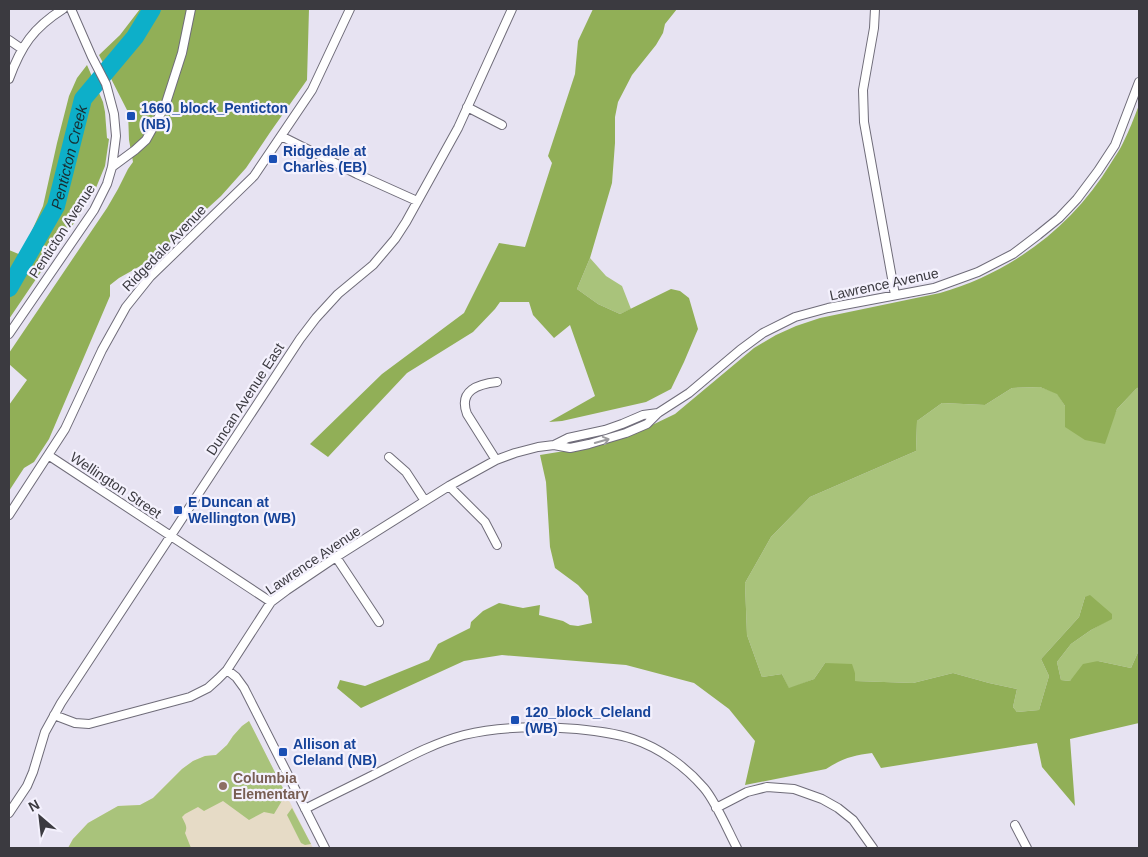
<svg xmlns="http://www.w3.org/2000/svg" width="1148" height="857" viewBox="0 0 1148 857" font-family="Arial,sans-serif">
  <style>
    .education { fill: #e6dbc6 }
    .green { fill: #a9c37b }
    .forest { fill: #91af57 }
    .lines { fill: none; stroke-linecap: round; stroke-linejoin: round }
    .river { stroke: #0dafc9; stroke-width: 18 }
    .minor-casing { stroke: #6f6c79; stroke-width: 10 }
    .minor { stroke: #fff; stroke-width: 8 }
    .oneway { stroke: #9d9ca0 }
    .transit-dot { fill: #1a4fb4; stroke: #f4f1fd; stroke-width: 2 }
    .education-dot { fill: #8d6e63; stroke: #f4f1fd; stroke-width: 2 }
    .labels { text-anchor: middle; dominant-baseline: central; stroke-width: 4.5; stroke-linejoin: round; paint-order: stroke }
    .transit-label { font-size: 14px; font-weight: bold; fill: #164399; stroke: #f4f1fd; text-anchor: start }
    .street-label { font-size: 14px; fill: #3b3a40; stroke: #f4f1fd }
    .education-label { font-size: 14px; font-weight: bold; fill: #785e54; stroke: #f4f1fd; text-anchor: start }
    .water-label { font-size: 15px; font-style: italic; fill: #172d32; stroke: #f4f1fd }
  </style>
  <rect width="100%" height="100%" fill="#e7e3f2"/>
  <!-- education -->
  <path class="education" d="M249,721L313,848H68L73,839L88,823L118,806L140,805L153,798L182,769L193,761L205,756L216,755L227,745L233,736L242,726Z"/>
  <!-- green -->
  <path class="green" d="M590,258L606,276L622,286L631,309L620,314L598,304L577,289Z
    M1040,387L1057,393L1065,406L1112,420L1117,409L1136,389L1139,387V650L1131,668L1098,661L1070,681L1061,680L1057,662L1071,644L1091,630L1112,618L1085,597L1079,617L1041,659L1049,676L1039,710L1017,712L1013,707L1017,689L989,683L953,673L913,683L854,681L855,673L825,663L814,679L789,689L782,674L762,677L747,635L745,583L771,537L810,497L916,451L917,421L942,403L985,405L1012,388Z
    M249,721L286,794L274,814L264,812L249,820L223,801L204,811L198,807L185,814L182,817C185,824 188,826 185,833L191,848H68L73,839L88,823L118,806L140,805L153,798L182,769L193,761L205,756L216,755L227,745L233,736L242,726Z
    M292,808L311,844L305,845L301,843L287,815Z"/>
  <!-- forest -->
  <path class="forest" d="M140,9H309L307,80L271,131L246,168L221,196L151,260L119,278L110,285V296L49,439L34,462L24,468L9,491V405L27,380L9,364V353L107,208L118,189L128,169L133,162L129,140L128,112L99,55L120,35Z
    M593,9H677L665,24L663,33L656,45L632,75L618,102L615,117V143L612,183L590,258L577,289L598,304L620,314L671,289L680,291L689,298L698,329L684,362L671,389L646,402L562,421L549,422L595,396L570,325L554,338L533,315L529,302H500L495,309L473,332L407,373L328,457L310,444L382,374L464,313L499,243L525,247L552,163L548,156L575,74L578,41Z
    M87,65L103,102L105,112L107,138L109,139L105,166L93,195L9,319V250L21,255L43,206L57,143L69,96L77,78Z
    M1139,105V387L1136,389L1117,409L1105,444L1085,440L1065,427V406L1057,394L1040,387L1012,388L985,405L942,403L917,421L916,451L810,497L771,537L745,583L747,635L762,677L782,674L789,688L814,679L825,663L852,664L855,673V681L913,683L953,673L989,683L1017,689L1013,707L1017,712L1039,710L1049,676L1041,659L1079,617L1085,597L1090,595L1112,614V619L1091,630L1071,644L1057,662L1061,680L1070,681L1083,664L1098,661L1131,668L1139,650V723L1070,739L1075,806L1042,767L1037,743L881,768L872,753C854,755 841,759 826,769L745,785L755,741L729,709L694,683L626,665L502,655L464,661L361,708L337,688L340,680L365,686L429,660L438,644L470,628L471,622L483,611L499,603L523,608L540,605L539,615L563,621L570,625L578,626L592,623L588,596L578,585L555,568L550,547L546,482L540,455L595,446L617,439L648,427L675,414L754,348L776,335L796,326L820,318L940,293C1012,272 1072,227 1111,163C1115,156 1120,150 1123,143C1129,131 1134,118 1139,105Z"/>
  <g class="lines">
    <!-- river -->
    <path class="river" id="s1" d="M9,288L56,206L83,99L135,37L152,9"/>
    <!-- minor casing -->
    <g class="minor-casing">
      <path id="minor" d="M875,9L874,28L863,90L864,122L895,295
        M9,40L22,49
        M9,79C21,46 33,28 63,9
        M467,107L502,125
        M281,136L357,174L417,201
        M112,167L135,150L146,140L165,106L182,53L191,9
        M9,334L94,210L107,184L112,167L116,136L114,114L106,84L92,57L71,9
        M554,445L568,438L605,430L622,424L643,415L658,413
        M48,455L271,602
        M389,457L406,472L425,501
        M496,460L467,414C458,390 479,384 497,382
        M449,486L485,522L497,545
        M9,515L65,429L102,350L126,307L150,277L254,176L312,90L350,9
        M336,557L379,622
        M227,670L236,677L244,688L325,848
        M54,715L75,723L89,724L190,697L208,688L218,679L227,670L271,602L287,590L336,557L425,501L449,486L496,460L515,453L538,447L554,445L570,448L589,444L626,433L647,424L658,413L689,393L740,350L763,333L795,317L828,308L934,288L978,272L1013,254L1038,235L1059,218L1077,199L1098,171L1115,145L1139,82
        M716,808L747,792L767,787L794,789L822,799L838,808L853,820L873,848
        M305,809C332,795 360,782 387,768C412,755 437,742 464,735C501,726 539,726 577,729C596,731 615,733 633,739C660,748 686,767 704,788C716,802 728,831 737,848
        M9,813L27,786L33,772L45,732L61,703L300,339L316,318L338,294L373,265L395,239L406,222L458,128L512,9
        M1015,825L1027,848"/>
    </g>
    <!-- minor -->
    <use href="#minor" class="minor"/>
  </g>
  <!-- one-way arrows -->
  <defs><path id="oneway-shaft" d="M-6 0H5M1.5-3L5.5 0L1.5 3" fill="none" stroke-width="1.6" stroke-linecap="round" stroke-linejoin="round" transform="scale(1.25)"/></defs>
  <use class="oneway" href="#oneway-shaft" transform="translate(602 441) rotate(-16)"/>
  <!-- markers -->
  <g class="transit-dot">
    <rect x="126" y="111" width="10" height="10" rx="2.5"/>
    <rect x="268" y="154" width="10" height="10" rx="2.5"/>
    <rect x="173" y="505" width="10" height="10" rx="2.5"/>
    <rect x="510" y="715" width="10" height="10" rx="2.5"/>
    <rect x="278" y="747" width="10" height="10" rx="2.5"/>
  </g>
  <circle class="education-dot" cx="223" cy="786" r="5"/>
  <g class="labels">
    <!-- transit labels -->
    <g class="transit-label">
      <text x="141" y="108">1660_block_Penticton<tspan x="141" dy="16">(NB)</tspan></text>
      <text x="283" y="151">Ridgedale at<tspan x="283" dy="16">Charles (EB)</tspan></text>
      <text x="188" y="502">E Duncan at<tspan x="188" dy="16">Wellington (WB)</tspan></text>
      <text x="525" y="712">120_block_Cleland<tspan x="525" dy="16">(WB)</tspan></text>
      <text x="293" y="744">Allison at<tspan x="293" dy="16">Cleland (NB)</tspan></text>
    </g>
    <!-- street labels -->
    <g class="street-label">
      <text transform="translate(62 231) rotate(-57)">Penticton Avenue</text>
      <text transform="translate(164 248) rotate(-46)">Ridgedale Avenue</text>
      <text transform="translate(884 284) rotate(-12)">Lawrence Avenue</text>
      <text transform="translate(245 399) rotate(-57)">Duncan Avenue East</text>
      <text transform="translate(116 485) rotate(34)">Wellington Street</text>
      <text transform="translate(313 560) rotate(-34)">Lawrence Avenue</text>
    </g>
    <!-- education labels -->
    <g class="education-label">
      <text x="233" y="778">Columbia<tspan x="233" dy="16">Elementary</tspan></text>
    </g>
    <!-- water labels -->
    <g class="water-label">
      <text stroke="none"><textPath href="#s1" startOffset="145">Penticton Creek</textPath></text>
    </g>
  </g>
  <!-- border -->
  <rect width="1148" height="857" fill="none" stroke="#3b3a40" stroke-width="20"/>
  <!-- north arrow -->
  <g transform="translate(40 817) rotate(332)" stroke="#f4f1fd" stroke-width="4" paint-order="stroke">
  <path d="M0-4L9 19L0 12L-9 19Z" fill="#3b3a40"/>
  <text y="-8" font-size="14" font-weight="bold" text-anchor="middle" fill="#3b3a40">N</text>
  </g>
</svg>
